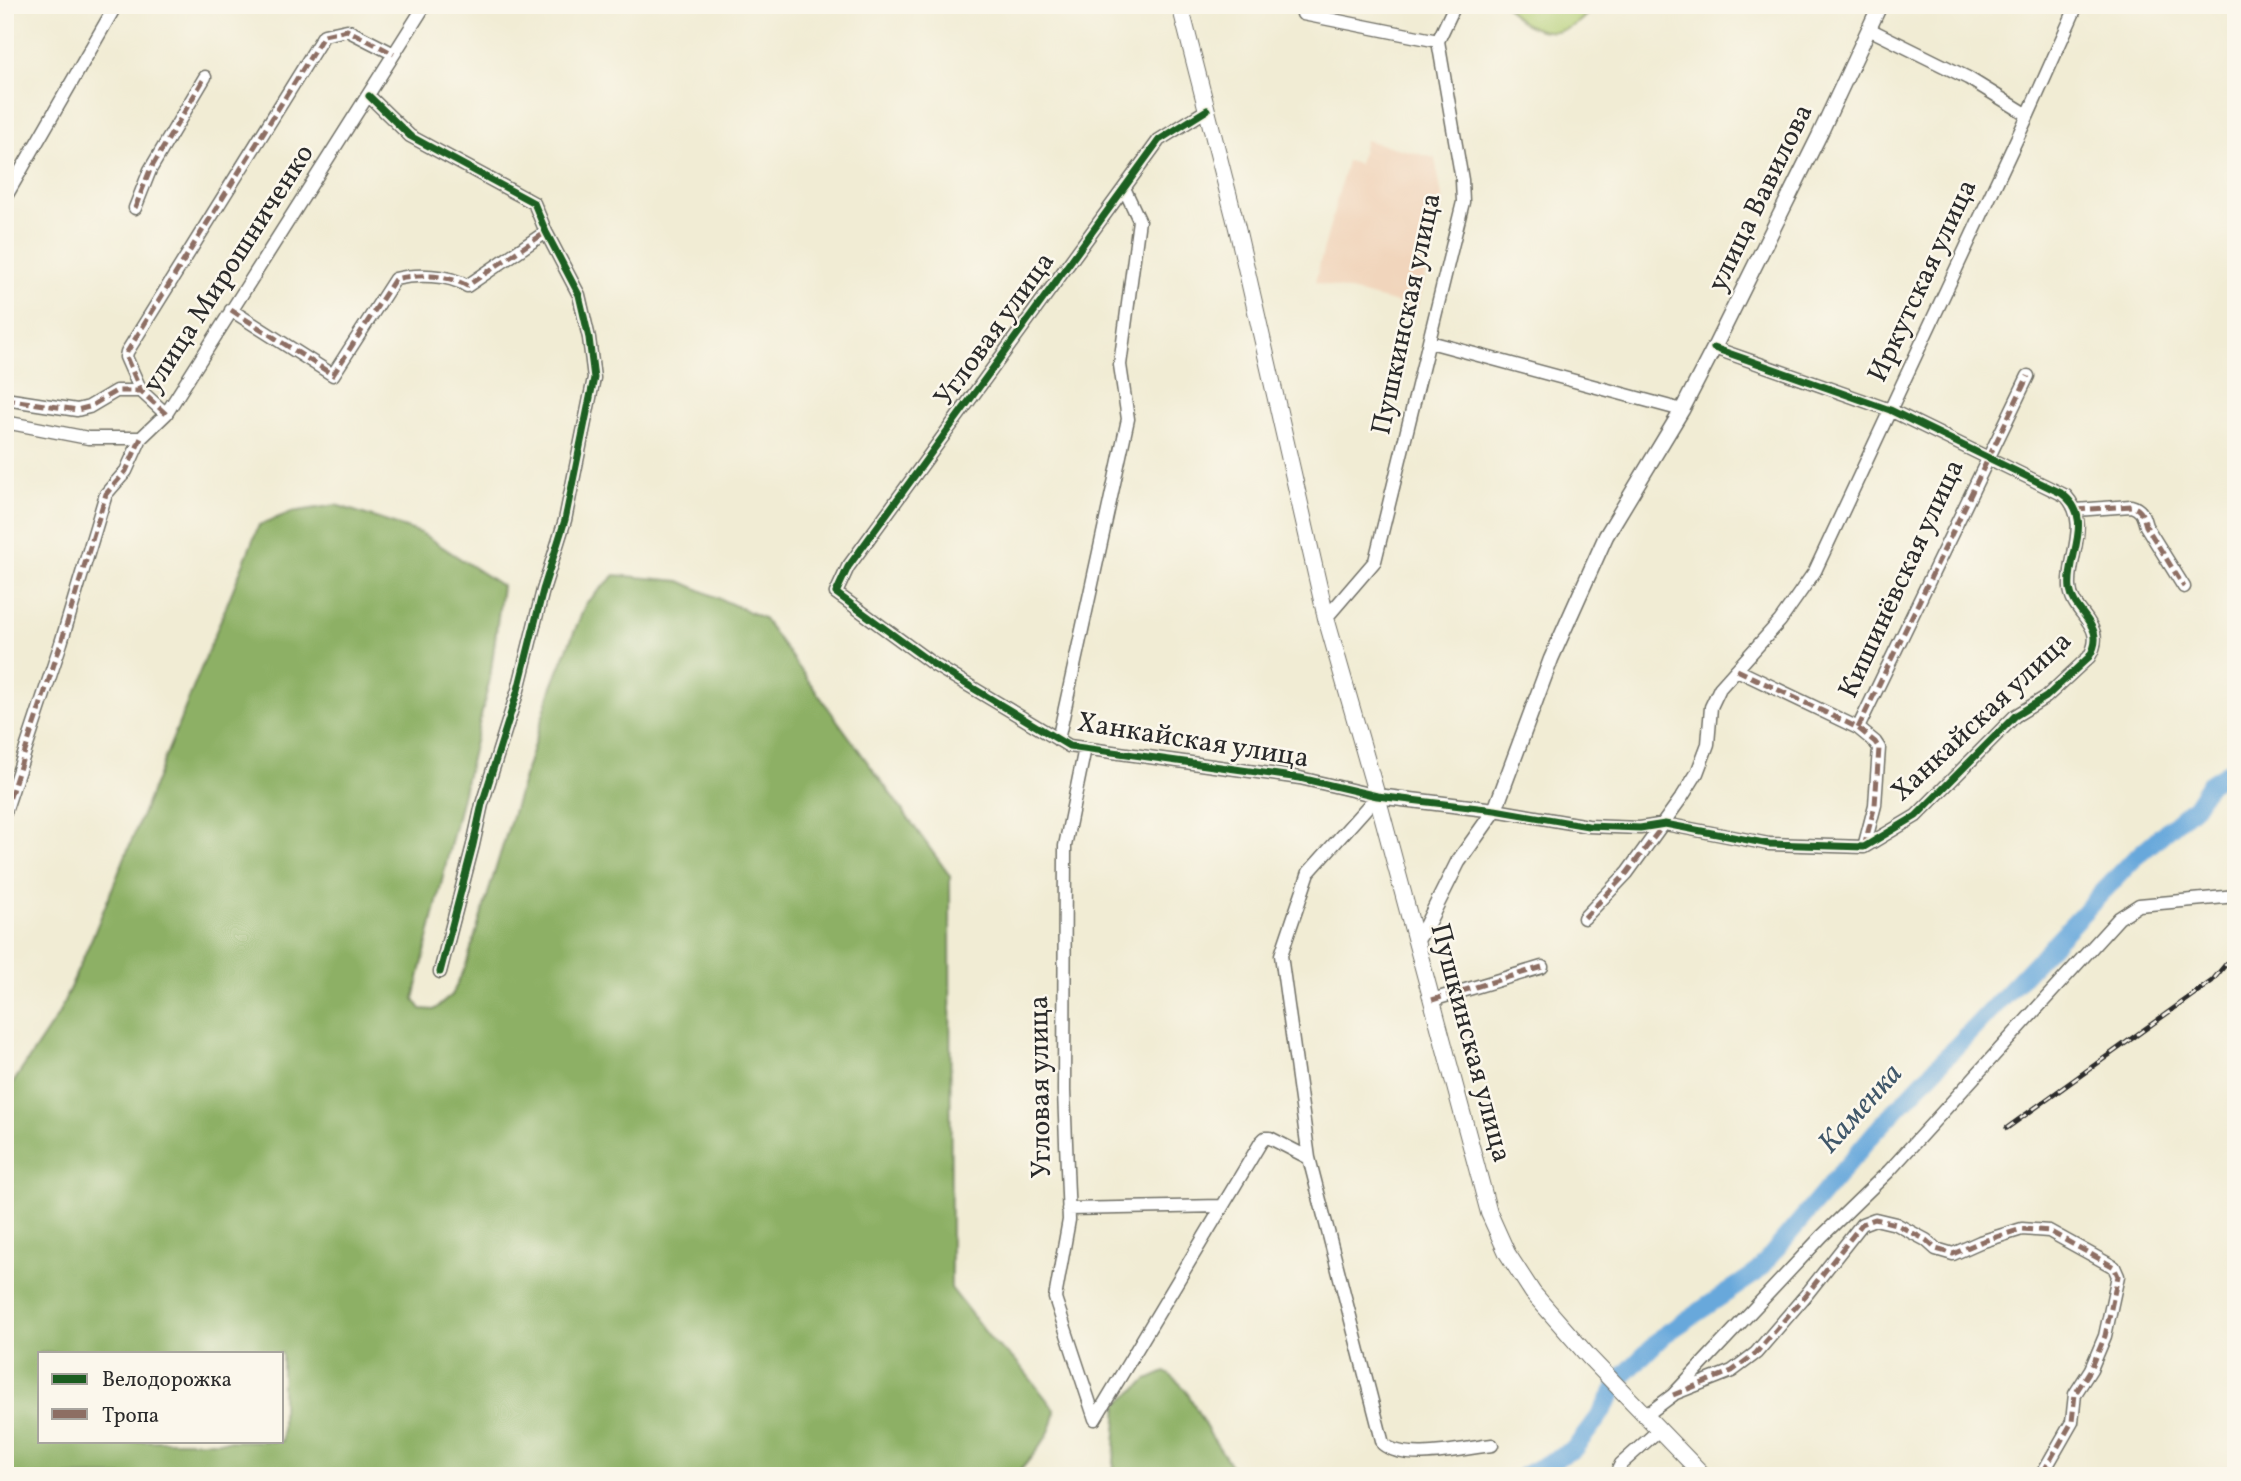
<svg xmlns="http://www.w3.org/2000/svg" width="2241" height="1481" viewBox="0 0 2241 1481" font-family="Vollkorn,serif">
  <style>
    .built { fill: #f1d5bc }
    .green { fill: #b2cd73; stroke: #6e7c4f; stroke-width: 2 }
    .forest { fill: #8db065; stroke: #5c6e48; stroke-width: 2; fill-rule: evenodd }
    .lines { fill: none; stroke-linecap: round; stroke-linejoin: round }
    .river { stroke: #67a8db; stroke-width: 18 }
    .minor-casing { stroke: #706f66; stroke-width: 15 }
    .tertiary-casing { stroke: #706f66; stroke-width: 17 }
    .secondary-casing { stroke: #706f66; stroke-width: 18 }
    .minor { stroke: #fff; stroke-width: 12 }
    .tertiary { stroke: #fff; stroke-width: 14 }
    .secondary { stroke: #fff; stroke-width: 16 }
    .rail-casing { stroke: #2b2b2b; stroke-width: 5 }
    .rail { stroke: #fbf7ec; stroke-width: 2.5; stroke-dasharray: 8; stroke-linecap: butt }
    .quiet { stroke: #8d6e63; stroke-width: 5; stroke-dasharray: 10 5; stroke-linecap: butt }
    .cycleway-casing { stroke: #fbf7ec; stroke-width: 11 }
    .cycleway { stroke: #1b5e20; stroke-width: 7 }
    .labels { text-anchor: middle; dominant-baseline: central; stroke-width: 5; stroke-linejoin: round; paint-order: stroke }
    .street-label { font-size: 28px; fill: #2b2b2b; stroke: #fbf7ec }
    .water-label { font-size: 30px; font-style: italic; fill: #405769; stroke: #fbf7ec }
  </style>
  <rect width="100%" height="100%" fill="#fbf7ec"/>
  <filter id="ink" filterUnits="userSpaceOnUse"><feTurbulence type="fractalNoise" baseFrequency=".0143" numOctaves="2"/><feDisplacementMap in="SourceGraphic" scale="14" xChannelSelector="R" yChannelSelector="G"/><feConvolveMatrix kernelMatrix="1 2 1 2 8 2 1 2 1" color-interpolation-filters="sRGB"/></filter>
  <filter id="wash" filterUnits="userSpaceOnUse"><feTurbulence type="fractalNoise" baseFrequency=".00686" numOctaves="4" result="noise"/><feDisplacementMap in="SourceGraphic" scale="28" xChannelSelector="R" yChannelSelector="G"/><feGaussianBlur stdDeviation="1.57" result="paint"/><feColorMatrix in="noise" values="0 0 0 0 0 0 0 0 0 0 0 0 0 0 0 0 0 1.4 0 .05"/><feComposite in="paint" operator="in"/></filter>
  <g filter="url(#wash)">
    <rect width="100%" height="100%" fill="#f1ecd4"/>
    <!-- built -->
    <path class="built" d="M1365,140L1435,158L1443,202L1417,308L1315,282L1347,161L1359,164Z"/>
    <!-- green -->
    <path class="green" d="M1506,5H1593C1573,42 1527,38 1506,5Z"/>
    <!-- forest -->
    <path class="forest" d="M336,505L421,533L502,586L490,678L414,999L421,1009L434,1010L452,995L466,965L552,686L586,603L615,575L680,581L763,618L950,876L951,1288L993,1342L1017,1362L1055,1410C1054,1436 1031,1456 1016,1476H5V1095L58,1015L95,931L259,525L292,512ZM40,1353H282V1441H40Z
      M1165,1372C1190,1386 1195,1411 1210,1434C1219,1448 1229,1461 1237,1476H1113L1118,1404L1147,1380Z"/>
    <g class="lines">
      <!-- river -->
      <path class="river" d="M1523,1476L1574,1449L1598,1418L1624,1375L1664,1335L1756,1273L1875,1132L2134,859L2195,806L2209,784L2236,767"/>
    </g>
  </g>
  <g filter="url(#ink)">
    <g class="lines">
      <!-- minor casing -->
      <g class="minor-casing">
        <path id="minor" d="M1305,5L1303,14L1438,41
          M1869,29L1968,78L2028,115
          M369,96L410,136L534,203L546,232L579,295L589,338L594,378L565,520L543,590L518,690L482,804L473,845L440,972
          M1207,110L1159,140L848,567L836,593L933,664L1069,746L1300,778L1377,796L1309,872L1281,955L1309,1158L1383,1444C1406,1463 1464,1448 1492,1445
          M5,198L116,5
          M135,208L150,170L205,77
          M231,310L333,375L395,279C416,274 448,274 467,286L546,232
          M1430,342L1682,410
          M5,399L77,410L89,407L116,391H141
          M166,414L141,391L126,357L127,352L324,35L347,30L394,54
          M5,422L88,438H141L166,414L425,5
          M2076,510L2131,506C2142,509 2143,516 2146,526L2184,587
          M1326,618L1375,561L1463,202L1462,180L1438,41L1455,5
          M1737,670L1858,728L1875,742L1879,748L1875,805L1864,847
          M1858,728L2028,376
          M1058,740L1128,419L1120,365L1139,220L1124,188
          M1085,748L1065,846L1064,1091L1069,1220L1055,1298L1095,1419
          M1495,810L1588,826L1640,828L1665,824L1769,844L1864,847L1916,816L2015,716L2046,697L2089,657C2109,625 2071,614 2070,587C2068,555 2091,524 2066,496L1890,410L1714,348
          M5,812L61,643L106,494L126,471L141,438
          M1584,918L1627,873L1682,797L1697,773L1708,744L1711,707L1720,688L1780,621L1815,571L2028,115L2077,5
          M1432,1000L1542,967
          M1068,1209L1222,1206
          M1676,1393L1732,1371L1756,1353L1806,1295L1862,1224L1875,1219L1896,1224L1926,1240L1936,1249L1953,1254L1980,1242L2022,1229L2049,1231L2114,1267L2118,1276L2105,1336L2091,1369L2075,1394L2072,1422L2041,1476
          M1645,1416L1673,1395L1822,1236L1889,1171L2119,918L2139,905L2236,896
          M1095,1419L1261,1142L1265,1138H1270L1309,1158
          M1615,1476L1621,1464L1659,1430"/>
      </g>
      <!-- tertiary casing -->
      <g class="tertiary-casing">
        <path id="tertiary" d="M1377,796L1495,810
          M1416,941L1426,926L1458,862L1495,810L1551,659L1606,536L1682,410L1714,348L1819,136L1880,5"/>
      </g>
      <!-- secondary casing -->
      <g class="secondary-casing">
        <path id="secondary" d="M1180,5L1237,228L1326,618L1377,796L1489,1213L1507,1253L1533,1293L1589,1357L1704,1476"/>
      </g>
      <!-- minor -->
      <use href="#minor" class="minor"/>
      <!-- tertiary -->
      <use href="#tertiary" class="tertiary"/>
      <!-- secondary -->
      <use href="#secondary" class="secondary"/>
      <!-- rail casing -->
      <g class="rail-casing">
        <path id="rail" d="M2007,1128L2212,981L2236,952"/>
      </g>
      <!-- rail -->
      <use href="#rail" class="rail"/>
      <!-- quiet -->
      <path class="quiet" d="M135,208L150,170L205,77
        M231,310L333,375L395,279C416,274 448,274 467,286L546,232
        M5,399L77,410L89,407L116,391H141
        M166,414L141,391L126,357L127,352L324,35L347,30L394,54
        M2076,510L2131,506C2142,509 2143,516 2146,526L2184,587
        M1737,670L1858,728L1875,742L1879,748L1875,805L1864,847
        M1858,728L2028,376
        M5,812L61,643L106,494L126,471L141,438
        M1584,918L1627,873L1664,824
        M1432,1000L1542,967
        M1673,1395L1732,1371L1756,1353L1806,1295L1862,1224L1875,1219L1896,1224L1926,1240L1936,1249L1953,1254L1980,1242L2022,1229L2049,1231L2114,1267L2118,1276L2105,1336L2091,1369L2075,1394L2072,1422L2041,1476"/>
      <!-- cycleway casing -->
      <g class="cycleway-casing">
        <path id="cycleway" d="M369,96L410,136L534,203L546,232L579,295L589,338L594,378L565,520L543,590L518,690L482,804L473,845L440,972
          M1207,110L1159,140L848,567L836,593L933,664L1069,746L1300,778L1377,796L1495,810L1588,826L1640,828L1665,824L1769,844L1864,847L1916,816L2015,716L2046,697L2089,657C2109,626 2074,615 2070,589C2066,556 2097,518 2061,493L1890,410L1714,348"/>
      </g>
      <!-- cycleway -->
      <use href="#cycleway" class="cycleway"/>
    </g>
  </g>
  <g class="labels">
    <!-- street labels -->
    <g class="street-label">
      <text transform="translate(1761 198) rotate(-64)">улица Вавилова</text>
      <text transform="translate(229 269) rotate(-57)">улица Мирошниченко</text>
      <text transform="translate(1923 281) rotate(-65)">Иркутская улица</text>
      <text transform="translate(1407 314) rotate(-78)">Пушкинская улица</text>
      <text transform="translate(995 330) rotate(-54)">Угловая улица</text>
      <text transform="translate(1902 579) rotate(-65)">Кишинёвская улица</text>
      <text transform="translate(1982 717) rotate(-43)">Ханкайская улица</text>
      <text transform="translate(1193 741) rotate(9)">Ханкайская улица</text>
      <text transform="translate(1470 1043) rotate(75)">Пушкинская улица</text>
      <text transform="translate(1041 1087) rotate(-91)">Угловая улица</text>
    </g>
    <!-- water labels -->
    <g class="water-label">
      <text transform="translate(1861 1109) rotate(-48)">Каменка</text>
    </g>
  </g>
  <!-- margin -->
  <rect width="2241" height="1481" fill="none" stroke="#fbf7ec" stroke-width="28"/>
  <!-- legend -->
  <rect x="38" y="1352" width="245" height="91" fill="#fbf7ec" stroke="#a8a59f" stroke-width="2"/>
  <rect x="52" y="1374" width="35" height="10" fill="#1b5e20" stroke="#a8a59f" stroke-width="2"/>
  <text x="102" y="1386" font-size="21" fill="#2b2b2b">Велодорожка</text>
  <rect x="52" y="1409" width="35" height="10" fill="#8d6e63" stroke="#a8a59f" stroke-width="2"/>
  <text x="102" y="1422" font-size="21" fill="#2b2b2b">Тропа</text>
</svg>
